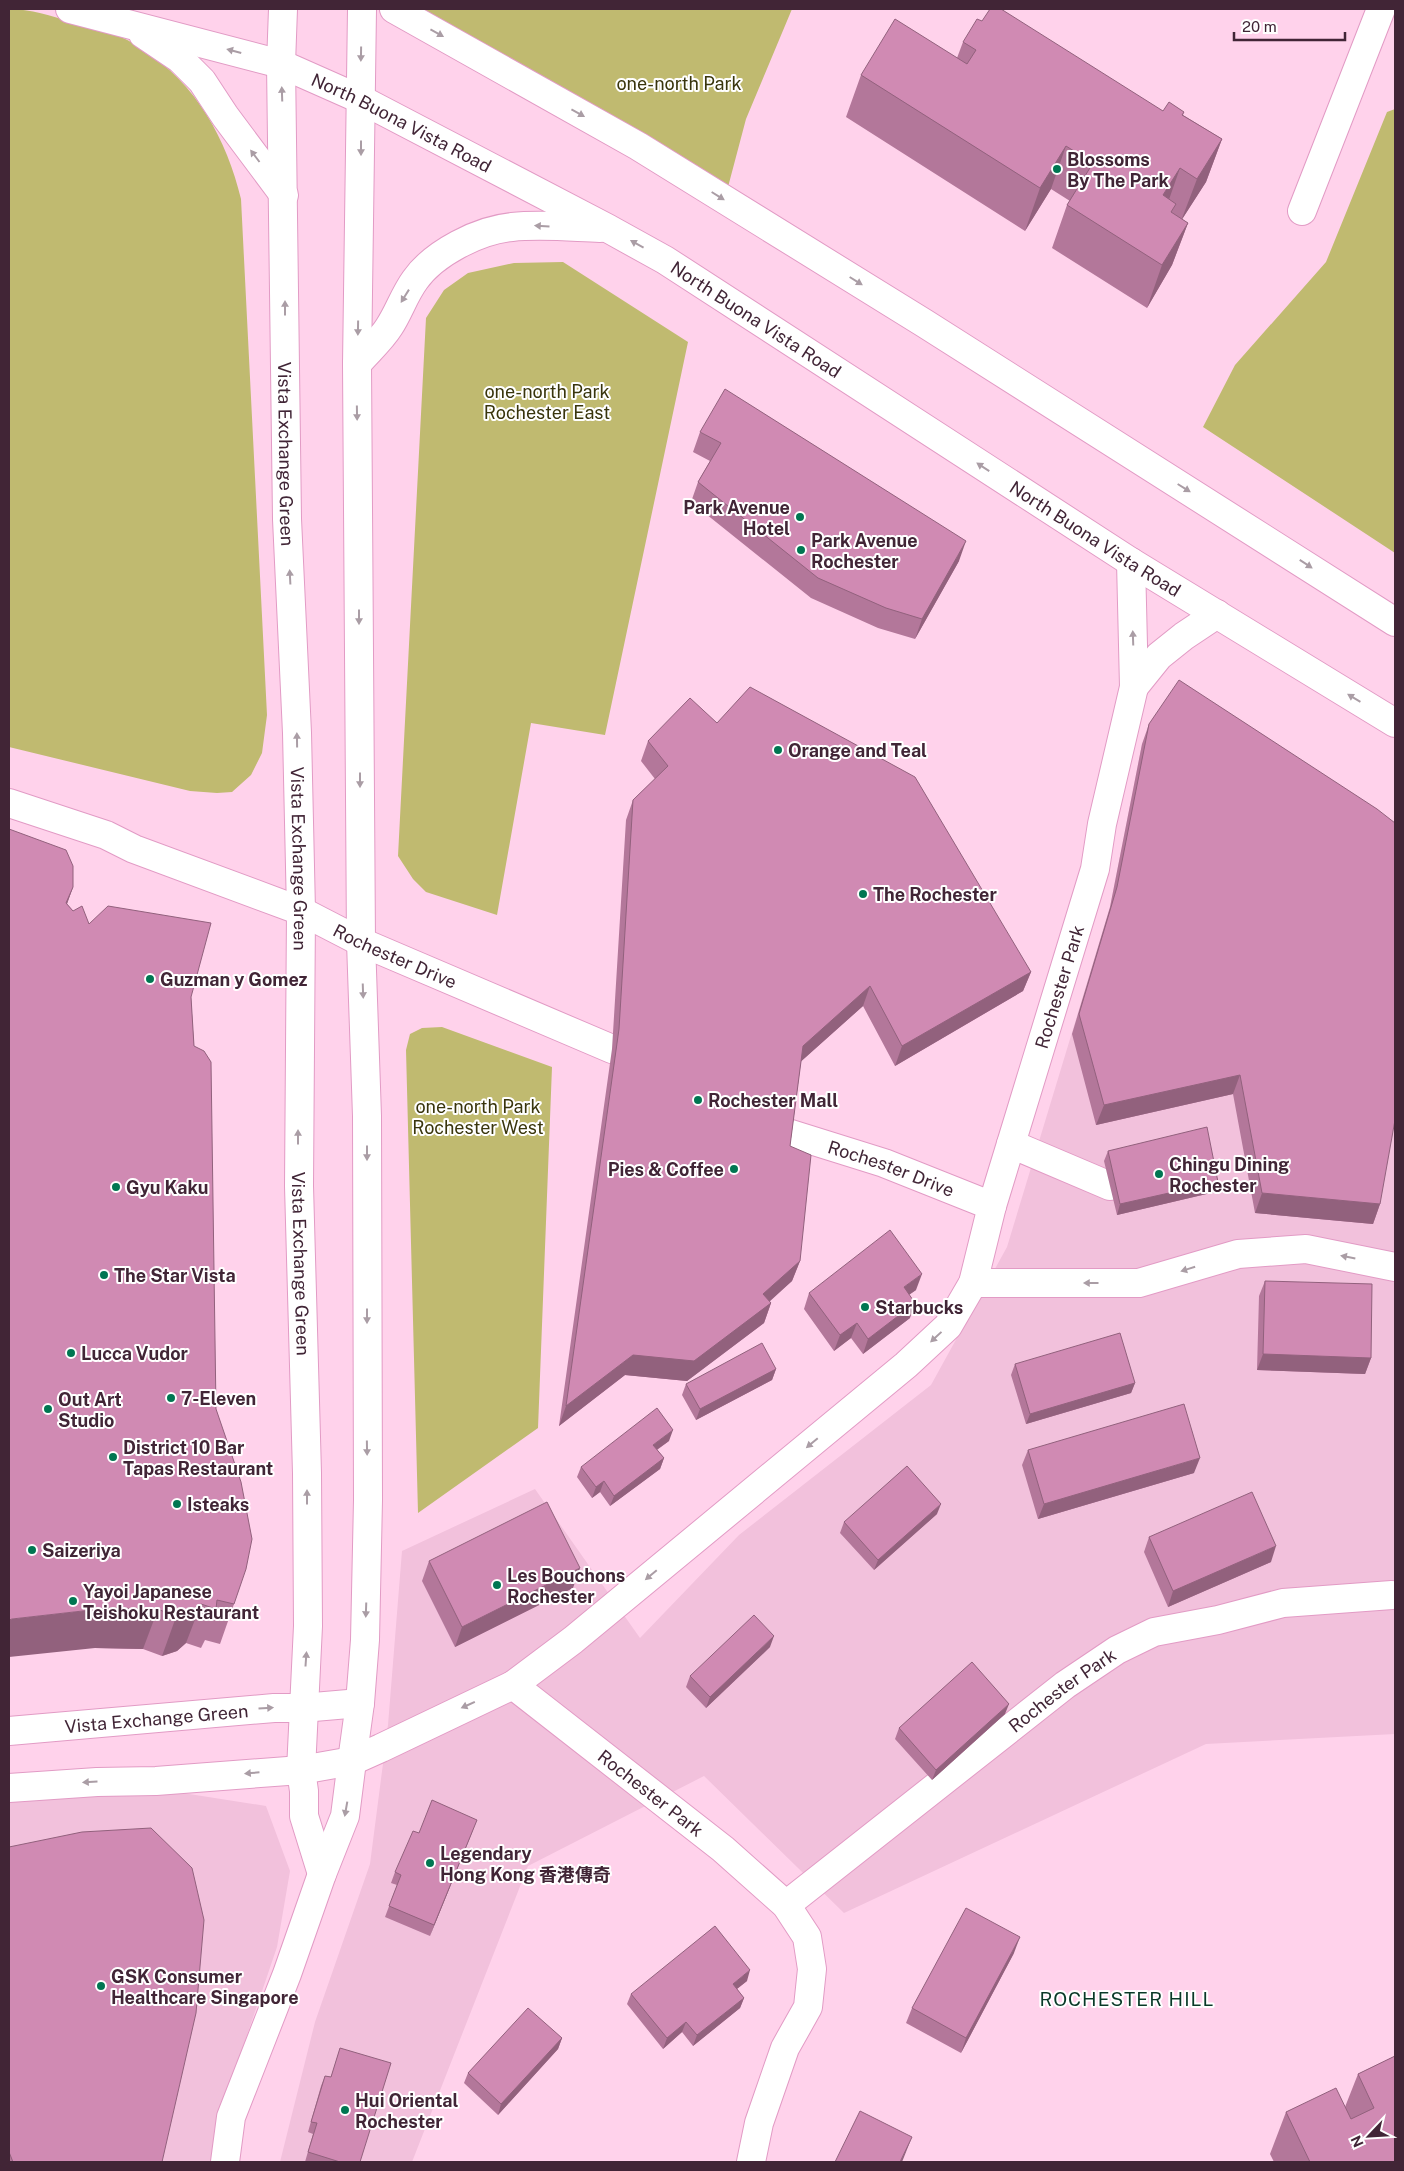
<svg xmlns="http://www.w3.org/2000/svg" width="1404" height="2171" viewBox="0 0 1404 2171" font-family="'Public Sans','Noto Sans SC',sans-serif">
  <style>
    .built { fill: #f2c1dc }
    .green { fill: #c0ba70 }
    .lines { fill: none; stroke-linecap: round; stroke-linejoin: round }
    .minor-casing { stroke: #e29bc5; stroke-width: 30 }
    .tertiary-casing { stroke: #e29bc5; stroke-width: 30 }
    .primary-casing { stroke: #e29bc5; stroke-width: 30 }
    .minor { stroke: #fff; stroke-width: 28 }
    .tertiary { stroke: #fff; stroke-width: 28 }
    .primary { stroke: #fff; stroke-width: 28 }
    .wall { fill: #b3779a }
    .shaded-wall { fill: #92617d }
    .building { fill: #d08ab3; stroke: #92617d }
    .oneway { fill: #aa9da5 }
    .poi-dot { fill: #007652; stroke: #fff; stroke-width: 2 }
    .labels { text-anchor: middle; dominant-baseline: central; stroke-width: 4; stroke-linejoin: round; paint-order: stroke }
    .park-label { font-size: 18px; fill: #39350c; stroke: #fff }
    .street-label { font-size: 18px; fill: #412536; stroke: #fff }
    .poi-label { font-size: 18px; font-weight: bold; fill: #412536; stroke: #fff; text-anchor: start }
    .neighbourhood-label { font-size: 19px; letter-spacing: 1px; fill: #093928; stroke: #fff }
  </style>
  <rect width="100%" height="100%" fill="#ffd2eb"/>
  <!-- built -->
  <path class="built" d="M1142,744L1395,848V1734L1206,1744L844,1913L704,1776L528,1866L412,2162H280L315,2022L370,1864L388,1725L402,1551L535,1489L640,1638L739,1535L931,1385L1007,1247L1110,907Z
    M151,1788L266,1806L290,1871L277,1947L223,2106L213,2162H9V1798Z"/>
  <!-- green -->
  <path class="green" d="M9,9C31,9 51,16 72,22C89,27 107,31 123,38C130,41 137,46 143,50C196,83 227,140 241,199L267,715L262,753L251,775L232,792L217,793L190,791L9,747Z
    M394,9H792L746,119L728,187Z
    M1395,109V553L1203,427L1235,365L1326,262L1387,112Z
    M514,263L563,262L688,342L605,735L531,723L497,915L426,892L413,879L398,856L426,318L444,290L468,273Z
    M442,1027L552,1067L538,1428L418,1513L406,1050L410,1034L422,1028Z"/>
  <g class="lines">
    <!-- minor casing -->
    <g class="minor-casing">
      <g id="minor">
        <path d="M1302,211L1381,9"/>
        <path d="M1134,687L1159,656L1184,636L1217,614"/>
        <path id="s1" d="M9,803L106,835L134,849L301,911L361,942L612,1049"/>
        <path id="s2" d="M788,1133L884,1163L992,1206"/>
        <path d="M1011,1144L1110,1186"/>
        <path d="M973,1283H1139L1238,1254L1306,1249L1395,1267"/>
        <path id="s3" d="M513,1685L723,1849L786,1905L807,1937L812,1969L808,2007L785,2048L759,2123L751,2162"/>
        <path id="s4" d="M9,1731L274,1708H302L360,1703"/>
        <path d="M301,1770L304,1791V1816L322,1874"/>
        <path id="s5" d="M9,1788L97,1782L156,1781L301,1770L352,1761L381,1748L513,1685L573,1640L906,1365L948,1326L973,1283L992,1206L1095,869L1102,824L1134,687L1131,562"/>
        <path id="s6" d="M786,1905L1065,1685L1117,1650L1154,1632L1218,1620L1283,1603L1392,1595"/>
        <path d="M225,2162L231,2117L287,1974L322,1874L345,1816L352,1761"/>
      </g>
    </g>
    <!-- tertiary casing -->
    <g class="tertiary-casing">
      <g id="tertiary">
        <path id="s7" d="M283,9L281,64L287,519L297,733L301,911L299,1186L307,1473L308,1626L301,1770"/>
        <path d="M352,1761L360,1703L365,1640L368,1500L367,1116L361,942L357,364L362,9"/>
      </g>
    </g>
    <!-- primary casing -->
    <g class="primary-casing">
      <g id="primary">
        <path id="s8" d="M70,9L281,64L360,99L609,229L665,260L1131,562L1395,723"/>
        <path d="M394,9L638,146L924,323L1395,622"/>
        <path d="M143,34L180,59L202,81L225,116L284,195"/>
        <path d="M357,364C367,352 381,340 389,327C399,312 404,295 415,280C434,253 479,230 512,227C541,224 571,227 600,228"/>
      </g>
    </g>
    <!-- minor -->
    <use href="#minor" class="minor"/>
    <!-- tertiary -->
    <use href="#tertiary" class="tertiary"/>
    <!-- primary -->
    <use href="#primary" class="primary"/>
  </g>
  <!-- wall -->
  <path class="wall" d="M963,42L1163,111L1184,112L1183,115L1222,139L1206,182L1182,219L1188,223L1172,265L1147,308L1052,248L1067,205L1070,201L1051,189L1025,231L846,117L861,75L957,58Z
    M700,432L959,561L915,639L878,628L811,598L691,502L698,482L710,461L693,452Z
    M717,723L1031,972L1023,991L895,1066L863,1006L801,1061L790,1146L800,1261L792,1281L769,1301L771,1303L764,1323L687,1381L625,1375L559,1426L612,1049L626,820L633,800L655,779L641,761L648,741Z
    M1149,724L1380,1204L1373,1224L1255,1213L1233,1094L1096,1125L1072,1034L1110,907L1142,744Z
    M9,829L73,887L67,904L73,911L89,924L191,997L216,1409L234,1604L220,1644L205,1640L201,1648L186,1643L177,1651L162,1656L143,1649L95,1648Z
    M1108,1151L1215,1192L1117,1215L1104,1161Z
    M1265,1281L1371,1358L1365,1374L1257,1370L1259,1296Z
    M916,1290L909,1295L910,1318L863,1354L851,1338L834,1351L804,1309L809,1293Z
    M1015,1364L1135,1383L1131,1393L1026,1424L1011,1375Z
    M776,1369L772,1380L696,1420L682,1395L686,1384Z
    M669,1441L657,1450L664,1458L660,1469L610,1506L600,1492L592,1498L577,1477L581,1467Z
    M1028,1450L1194,1473L1038,1519L1022,1465Z
    M937,1514L874,1570L840,1533L844,1522Z
    M1149,1537L1271,1562L1168,1607L1144,1552Z
    M429,1561L573,1588L455,1647L422,1581Z
    M770,1647L706,1708L686,1687L690,1676Z
    M1005,1714L932,1780L895,1739L899,1728Z
    M473,1830L430,1936L385,1917L397,1885L391,1883L395,1872L419,1833Z
    M9,1847L162,2162H9Z
    M1014,1953L961,2053L906,2023L912,2008Z
    M747,1981L737,1989L744,1998L740,2008L693,2046L682,2032L663,2049L627,2004L631,1994Z
    M562,2038L558,2049L498,2115L464,2083L468,2073Z
    M340,2048L360,2162H305L313,2134L308,2132L321,2086L325,2076L331,2077Z
    M1395,2056V2162H1274L1270,2154L1286,2112L1345,2107L1358,2074Z"/>
  <!-- shaded-wall -->
  <path class="shaded-wall" d="M1222,139L1206,182L1181,221L1197,179Z
    M1066,146L1051,189L1025,231L1040,188Z
    M1180,168L1165,211L1163,195Z
    M1188,223L1172,265L1147,308L1162,265Z
    M966,541L959,561L915,639L922,619Z
    M73,887L59,926L66,903Z
    M1031,972L1023,991L895,1066L902,1046Z
    M870,986L863,1006L796,1066L803,1046Z
    M1240,1075L1233,1094L1096,1125L1104,1105Z
    M1218,1182L1215,1192L1117,1215L1120,1204Z
    M1262,1193L1380,1204L1373,1224L1255,1213Z
    M800,1261L792,1281L756,1314L763,1294Z
    M922,1274L916,1290L898,1302L904,1287Z
    M771,1303L764,1323L687,1381L625,1375L559,1426L566,1406L633,1355Z
    M915,1303L910,1318L863,1354L868,1339Z
    M857,1323L851,1338L834,1351L840,1335Z
    M1263,1354L1371,1358L1365,1374L1257,1370Z
    M776,1369L772,1380L696,1420L700,1409Z
    M1135,1383L1131,1393L1026,1424L1030,1414Z
    M673,1430L669,1441L649,1455L653,1445Z
    M664,1458L660,1469L610,1506L614,1496Z
    M1200,1458L1194,1473L1038,1519L1044,1504Z
    M604,1481L600,1492L592,1498L596,1487Z
    M941,1504L937,1514L874,1570L878,1560Z
    M1276,1546L1271,1562L1168,1607L1173,1591Z
    M580,1568L573,1588L455,1647L462,1627Z
    M201,1604L186,1643L177,1651L162,1656L176,1617Z
    M109,1608L158,1609L143,1649L95,1648L9,1657V1620L12,1619Z
    M774,1636L770,1647L706,1708L710,1697Z
    M1009,1704L1005,1714L932,1780L936,1770Z
    M477,1820L473,1830L430,1936L434,1925Z
    M1020,1937L1014,1953L961,2053L966,2038Z
    M750,1970L747,1981L729,1995L733,1984Z
    M744,1998L740,2008L693,2046L697,2035Z
    M686,2022L682,2032L663,2049L667,2038Z
    M562,2038L558,2049L498,2115L501,2104Z
    M912,2137L902,2162H900Z"/>
  <!-- building -->
  <path class="building" d="M990,9H1001L1163,111L1169,102L1184,112L1182,115L1222,139L1197,179L1180,168L1163,195L1176,204L1171,212L1188,223L1162,265L1067,205L1093,163L1066,146L1040,188L861,75L895,19L967,64L976,50L963,42L977,19L982,21Z
    M725,389L966,541L922,619L886,608L818,578L698,482L721,443L700,432Z
    M1179,680L1377,809L1395,823V1120L1380,1204L1262,1193L1240,1075L1104,1105L1079,1014L1117,887L1149,724Z
    M750,687L915,777L1031,972L902,1046L870,986L803,1046L790,1146L811,1155L800,1261L763,1294L771,1303L694,1361L633,1355L566,1406L619,1029L633,800L668,766L648,741L690,698L717,723Z
    M9,829L66,850L73,866V887L66,903L73,911L82,906L89,924L108,906L211,923L191,997L194,1046L204,1051L211,1062L216,1409L241,1482L252,1539L246,1569L234,1604L217,1600L216,1609L201,1604L191,1612L176,1617L158,1609L109,1608L12,1619L9,1620Z
    M1207,1127L1218,1182L1120,1204L1108,1151Z
    M890,1230L922,1274L904,1287L915,1303L868,1339L857,1323L840,1335L809,1293Z
    M1265,1281L1372,1284L1371,1358L1263,1354Z
    M1120,1333L1135,1383L1030,1414L1015,1364Z
    M762,1343L776,1369L700,1409L686,1384Z
    M1184,1404L1200,1458L1044,1504L1028,1450Z
    M657,1408L673,1430L653,1445L664,1458L614,1496L604,1481L596,1487L581,1467Z
    M907,1466L941,1504L878,1560L844,1522Z
    M1252,1492L1276,1546L1173,1591L1149,1537Z
    M547,1502L580,1568L462,1627L429,1561Z
    M754,1615L774,1636L710,1697L690,1676Z
    M972,1662L1009,1704L936,1770L899,1728Z
    M432,1800L477,1820L434,1925L389,1906L401,1875L395,1872L413,1831L419,1833Z
    M151,1828L192,1868L204,1920L196,2013L162,2162H13L9,2152V1847L82,1832Z
    M966,1908L1020,1937L966,2038L912,2008Z
    M715,1926L750,1970L733,1984L744,1998L697,2035L686,2022L667,2038L631,1994Z
    M528,2008L562,2038L501,2104L468,2073Z
    M340,2048L391,2063L360,2162H340L308,2152L317,2123L311,2122L325,2076L331,2077Z
    M1395,2056V2162H1310L1286,2112L1336,2088L1351,2119L1374,2108L1358,2074Z
    M860,2111L912,2137L900,2162H835Z"/>
  <!-- one-way arrows -->
  <defs><path id="oneway-solid" d="M-6-.8H1V-3.2L6.5 0L1 3.2V.8H-6Z" transform="scale(1.25)"/></defs>
  <g class="oneway">
    <use href="#oneway-solid" transform="translate(437 33) rotate(29)"/>
    <use href="#oneway-solid" transform="translate(234 51) rotate(-165)"/>
    <use href="#oneway-solid" transform="translate(361 54) rotate(91)"/>
    <use href="#oneway-solid" transform="translate(282 94) rotate(-92)"/>
    <use href="#oneway-solid" transform="translate(578 113) rotate(29)"/>
    <use href="#oneway-solid" transform="translate(361 148) rotate(90)"/>
    <use href="#oneway-solid" transform="translate(255 156) rotate(-127)"/>
    <use href="#oneway-solid" transform="translate(718 196) rotate(32)"/>
    <use href="#oneway-solid" transform="translate(542 226) rotate(-177)"/>
    <use href="#oneway-solid" transform="translate(637 244) rotate(-151)"/>
    <use href="#oneway-solid" transform="translate(856 281) rotate(32)"/>
    <use href="#oneway-solid" transform="translate(405 296) rotate(122)"/>
    <use href="#oneway-solid" transform="translate(285 308) rotate(-90)"/>
    <use href="#oneway-solid" transform="translate(358 328) rotate(91)"/>
    <use href="#oneway-solid" transform="translate(357 413) rotate(89)"/>
    <use href="#oneway-solid" transform="translate(983 467) rotate(-147)"/>
    <use href="#oneway-solid" transform="translate(1184 488) rotate(32)"/>
    <use href="#oneway-solid" transform="translate(1306 564) rotate(33)"/>
    <use href="#oneway-solid" transform="translate(290 577) rotate(-93)"/>
    <use href="#oneway-solid" transform="translate(359 617) rotate(90)"/>
    <use href="#oneway-solid" transform="translate(1133 638) rotate(-92)"/>
    <use href="#oneway-solid" transform="translate(1354 698) rotate(-149)"/>
    <use href="#oneway-solid" transform="translate(297 740) rotate(-91)"/>
    <use href="#oneway-solid" transform="translate(360 780) rotate(90)"/>
    <use href="#oneway-solid" transform="translate(363 991) rotate(88)"/>
    <use href="#oneway-solid" transform="translate(298 1137) rotate(-90)"/>
    <use href="#oneway-solid" transform="translate(367 1153) rotate(90)"/>
    <use href="#oneway-solid" transform="translate(1348 1257) rotate(-169)"/>
    <use href="#oneway-solid" transform="translate(1188 1269) rotate(163)"/>
    <use href="#oneway-solid" transform="translate(1091 1283) rotate(180)"/>
    <use href="#oneway-solid" transform="translate(367 1316) rotate(90)"/>
    <use href="#oneway-solid" transform="translate(936 1337) rotate(137)"/>
    <use href="#oneway-solid" transform="translate(812 1443) rotate(140)"/>
    <use href="#oneway-solid" transform="translate(367 1448) rotate(89)"/>
    <use href="#oneway-solid" transform="translate(307 1497) rotate(-90)"/>
    <use href="#oneway-solid" transform="translate(651 1575) rotate(140)"/>
    <use href="#oneway-solid" transform="translate(366 1610) rotate(92)"/>
    <use href="#oneway-solid" transform="translate(306 1659) rotate(-86)"/>
    <use href="#oneway-solid" transform="translate(468 1705) rotate(156)"/>
    <use href="#oneway-solid" transform="translate(266 1708) rotate(-4)"/>
    <use href="#oneway-solid" transform="translate(252 1773) rotate(175)"/>
    <use href="#oneway-solid" transform="translate(90 1782) rotate(177)"/>
    <use href="#oneway-solid" transform="translate(346 1809) rotate(100)"/>
  </g>
  <!-- markers -->
  <g class="poi-dot">
    <circle cx="1057" cy="169" r="5"/>
    <circle cx="800" cy="517" r="5"/>
    <circle cx="801" cy="550" r="5"/>
    <circle cx="778" cy="750" r="5"/>
    <circle cx="863" cy="894" r="5"/>
    <circle cx="150" cy="979" r="5"/>
    <circle cx="698" cy="1100" r="5"/>
    <circle cx="734" cy="1169" r="5"/>
    <circle cx="1159" cy="1174" r="5"/>
    <circle cx="116" cy="1187" r="5"/>
    <circle cx="104" cy="1275" r="5"/>
    <circle cx="865" cy="1307" r="5"/>
    <circle cx="71" cy="1353" r="5"/>
    <circle cx="171" cy="1398" r="5"/>
    <circle cx="48" cy="1409" r="5"/>
    <circle cx="113" cy="1457" r="5"/>
    <circle cx="177" cy="1504" r="5"/>
    <circle cx="32" cy="1550" r="5"/>
    <circle cx="497" cy="1585" r="5"/>
    <circle cx="73" cy="1601" r="5"/>
    <circle cx="430" cy="1863" r="5"/>
    <circle cx="101" cy="1986" r="5"/>
    <circle cx="345" cy="2110" r="5"/>
  </g>
  <g class="labels">
    <!-- park labels -->
    <g class="park-label">
      <text x="679" y="83">one-north Park</text>
      <text x="547" y="391">one-north Park<tspan x="547" dy="21">Rochester East</tspan></text>
      <text x="478" y="1106">one-north Park<tspan x="478" dy="21">Rochester West</tspan></text>
    </g>
    <!-- street labels -->
    <g class="street-label">
      <text stroke="none"><textPath href="#s8" startOffset="352">North Buona Vista Road</textPath></text>
      <text stroke="none"><textPath href="#s8" startOffset="758">North Buona Vista Road</textPath></text>
      <text stroke="none"><textPath href="#s7" startOffset="445">Vista Exchange Green</textPath></text>
      <text stroke="none"><textPath href="#s8" startOffset="1162">North Buona Vista Road</textPath></text>
      <text stroke="none"><textPath href="#s7" startOffset="850">Vista Exchange Green</textPath></text>
      <text stroke="none"><textPath href="#s1" startOffset="416">Rochester Drive</textPath></text>
      <text stroke="none"><textPath href="#s5" startOffset="1445">Rochester Park</textPath></text>
      <text stroke="none"><textPath href="#s2" startOffset="109">Rochester Drive</textPath></text>
      <text stroke="none"><textPath href="#s7" startOffset="1255">Vista Exchange Green</textPath></text>
      <text stroke="none"><textPath href="#s6" startOffset="350">Rochester Park</textPath></text>
      <text stroke="none"><textPath href="#s4" startOffset="148">Vista Exchange Green</textPath></text>
      <text stroke="none"><textPath href="#s3" startOffset="175">Rochester Park</textPath></text>
    </g>
    <!-- poi labels -->
    <g class="poi-label">
      <text x="1067" y="159">Blossoms<tspan x="1067" dy="21">By The Park</tspan></text>
      <text x="790" y="507" text-anchor="end">Park Avenue<tspan x="790" dy="21">Hotel</tspan></text>
      <text x="811" y="540">Park Avenue<tspan x="811" dy="21">Rochester</tspan></text>
      <text x="788" y="750">Orange and Teal</text>
      <text x="873" y="894">The Rochester</text>
      <text x="160" y="979">Guzman y Gomez</text>
      <text x="708" y="1100">Rochester Mall</text>
      <text x="1169" y="1164">Chingu Dining<tspan x="1169" dy="21">Rochester</tspan></text>
      <text x="724" y="1169" text-anchor="end">Pies &amp; Coffee</text>
      <text x="126" y="1187">Gyu Kaku</text>
      <text x="114" y="1275">The Star Vista</text>
      <text x="875" y="1307">Starbucks</text>
      <text x="81" y="1353">Lucca Vudor</text>
      <text x="181" y="1398">7-Eleven</text>
      <text x="58" y="1399">Out Art<tspan x="58" dy="21">Studio</tspan></text>
      <text x="123" y="1447">District 10 Bar<tspan x="123" dy="21">Tapas Restaurant</tspan></text>
      <text x="187" y="1504">Isteaks</text>
      <text x="42" y="1550">Saizeriya</text>
      <text x="507" y="1575">Les Bouchons<tspan x="507" dy="21">Rochester</tspan></text>
      <text x="83" y="1591">Yayoi Japanese<tspan x="83" dy="21">Teishoku Restaurant</tspan></text>
      <text x="440" y="1853">Legendary<tspan x="440" dy="21">Hong Kong 香港傳奇</tspan></text>
      <text x="111" y="1976">GSK Consumer<tspan x="111" dy="21">Healthcare Singapore</tspan></text>
      <text x="355" y="2100">Hui Oriental<tspan x="355" dy="21">Rochester</tspan></text>
    </g>
    <!-- neighbourhood labels -->
    <g class="neighbourhood-label">
      <text x="1127" y="1999">ROCHESTER HILL</text>
    </g>
  </g>
  <!-- border -->
  <rect width="1404" height="2171" fill="none" stroke="#412536" stroke-width="20"/>
  <!-- north arrow -->
  <g transform="translate(1369 2136) rotate(245)" stroke="#ffffff" stroke-width="4" paint-order="stroke">
  <path d="M0-4L9 19L0 12L-9 19Z" fill="#412536"/>
  <text y="-8" font-size="14" font-weight="bold" text-anchor="middle" fill="#412536">N</text>
  </g>
  <!-- scale -->
  <path d="M1234 32v8h111v-8" fill="none" stroke="#412536" stroke-width="2.5"/>
  <text x="1242" y="32" font-size="15" fill="#412536" stroke="#ffffff" stroke-width="4" paint-order="stroke">20 m</text>
</svg>
